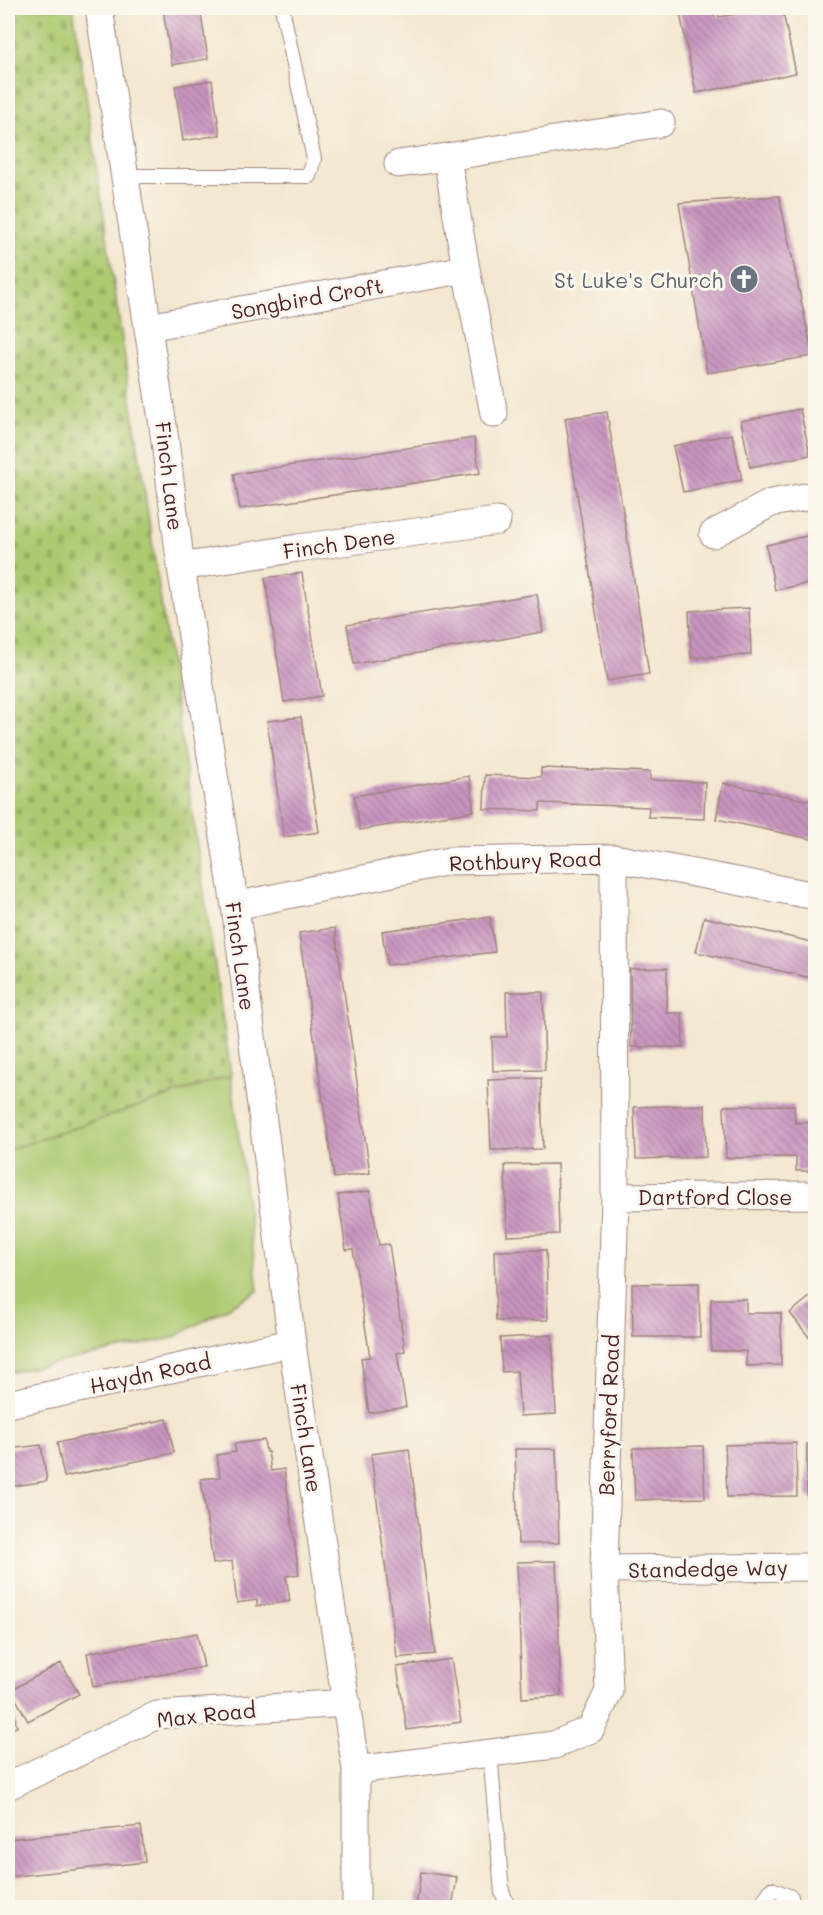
<svg xmlns="http://www.w3.org/2000/svg" width="823" height="1915" viewBox="0 0 823 1915" font-family="Mali,sans-serif">
  <style>
    .green { fill: #adca71; stroke: #7c744e; stroke-width: 1.5 }
    .cemetery { fill: url(#cemetery-stones); stroke: #7c744e; stroke-width: 1.5 }
    .building { fill: url(#building-back-hatch) }
    .lines { fill: none; stroke-linecap: round; stroke-linejoin: round }
    .service-casing { stroke: #9e837d; stroke-width: 16 }
    .minor-casing { stroke: #9e837d; stroke-width: 29 }
    .service { stroke: #fff; stroke-width: 14 }
    .minor { stroke: #fff; stroke-width: 27 }
    .labels { text-anchor: middle; dominant-baseline: central; stroke-width: 6; stroke-linejoin: round; paint-order: stroke }
    .worship-label { font-size: 21px; fill: #5b616d; stroke: #fbf7ec; text-anchor: end }
    .street-label { font-size: 21px; fill: #4a1f2b; stroke: #fbf7ec }
  </style>
  <defs>
    <pattern id="cemetery-stones" width="16" height="16" patternUnits="userSpaceOnUse" patternTransform="scale(1.5)"><rect width="16" height="16" fill="#adca71"/><path d="M2 7V4a2 2 0 0 1 4 0v3zM10 15v-3a2 2 0 0 1 4 0v3z" fill="#96ad62"/></pattern>
    <pattern id="building-back-hatch" width="6" height="6" patternUnits="userSpaceOnUse" patternTransform="scale(1.5)"><rect width="6" height="6" fill="#c894bf"/><path d="M-1 5l2 2M0 0l6 6M5-1l2 2" fill="none" stroke="#a4789b"/></pattern>
  </defs>
  <rect width="100%" height="100%" fill="#fbf7ec"/>
  <filter id="ink" filterUnits="userSpaceOnUse"><feTurbulence type="fractalNoise" baseFrequency=".0167" numOctaves="2"/><feDisplacementMap in="SourceGraphic" scale="12" xChannelSelector="R" yChannelSelector="G"/><feConvolveMatrix kernelMatrix="1 2 1 2 8 2 1 2 1" color-interpolation-filters="sRGB"/></filter>
  <filter id="wash" filterUnits="userSpaceOnUse"><feTurbulence type="fractalNoise" baseFrequency=".008" numOctaves="4" result="noise"/><feDisplacementMap in="SourceGraphic" scale="24" xChannelSelector="R" yChannelSelector="G"/><feGaussianBlur stdDeviation="1.35" result="paint"/><feColorMatrix in="noise" values="0 0 0 0 0 0 0 0 0 0 0 0 0 0 0 0 0 1.4 0 .05"/><feComposite in="paint" operator="in"/></filter>
  <g filter="url(#wash)">
    <rect width="100%" height="100%" fill="#f3e7cf"/>
    <!-- green -->
    <path class="green" d="M231,1075L258,1291L173,1338L8,1373V1150Z"/>
    <!-- cemetery -->
    <path class="cemetery" d="M8,8H73L231,1075L8,1150Z"/>
    <g id="blocks">
      <!-- building -->
      <path class="building" d="M177,8H200L208,59L172,65L163,10Z
        M679,8H717L719,17L769,8H782L796,73L696,93Z
        M212,80L220,135L183,141L175,86Z
        M779,196L813,356L707,373L679,203Z
        M816,407V429L814,430L810,408Z
        M800,409L810,455L750,467L741,421Z
        M607,412L649,674L607,681L565,418Z
        M732,434L742,480L683,492L673,446Z
        M474,438L480,473L240,509L234,474Z
        M816,534V582L775,590L766,545Z
        M302,573L322,696L284,702L265,578Z
        M537,594L543,632L354,664L347,625Z
        M749,608L751,655L691,658L689,611Z
        M301,717L319,832L284,837L267,721Z
        M541,768L650,772V780L705,782L704,819L648,817L649,807L540,803V811L484,809L485,775L541,777Z
        M469,776L474,811L360,830L354,796Z
        M723,783L816,802V840L716,819Z
        M490,917L495,952L387,965L382,931Z
        M704,917L816,943V979L696,952Z
        M335,928L370,1173L334,1178L299,933Z
        M667,968V1013H682L683,1047H631L630,969Z
        M506,992H543L545,1070L493,1071L492,1037H507Z
        M541,1078L543,1149L491,1150L488,1080Z
        M705,1105L706,1157L636,1159L634,1107Z
        M794,1105L795,1123L816,1122V1171H796V1157L726,1158L724,1106Z
        M557,1164L559,1234L507,1236L505,1165Z
        M370,1191L379,1245L389,1244L405,1351L397,1353L406,1407L369,1413L361,1358L370,1357L353,1249L346,1250L338,1195Z
        M546,1250L548,1320L496,1321L494,1251Z
        M699,1283L700,1337H633L632,1284Z
        M816,1292V1346L790,1313Z
        M711,1299H746V1313H781V1365L746,1366V1351H711Z
        M552,1335L556,1414L520,1416L517,1371L502,1372L500,1338Z
        M167,1419L174,1453L64,1477L57,1443Z
        M264,1440L266,1452H268L271,1471L284,1469L299,1574L286,1576L290,1601L257,1606V1600L237,1603L232,1561L213,1564L201,1479L220,1477L217,1455L236,1452L234,1444Z
        M796,1443L797,1496L727,1497L725,1445Z
        M807,1444H816V1498H807Z
        M41,1445L47,1481L8,1487V1449Z
        M703,1446L705,1498L635,1500L633,1448Z
        M409,1449L435,1654L397,1658L371,1454Z
        M515,1449H556L559,1543L518,1544Z
        M556,1561L561,1696L522,1698L517,1562Z
        M197,1633L204,1667L93,1687L87,1653Z
        M451,1659L461,1722L407,1730L397,1667Z
        M61,1663L79,1694L28,1721L11,1690Z
        M8,1695L17,1727L8,1730Z
        M141,1826L145,1862L8,1877V1839Z
        M421,1872L457,1877L452,1908H416Z"/>
    </g>
  </g>
  <g filter="url(#ink)">
    <use href="#blocks" fill-opacity="0" stroke="#9e837d" stroke-width="1.5"/>
    <g class="lines">
      <!-- service casing -->
      <g class="service-casing">
        <path id="service" d="M125,176H309L314,159L282,8
          M490,1753L502,1892L509,1908
          M758,1908L772,1889L791,1897L783,1908"/>
      </g>
      <!-- minor casing -->
      <g class="minor-casing">
        <path id="minor" d="M99,8L163,426L181,567L235,906L292,1343L356,1770V1908
          M398,164L447,157
          M466,269L447,157L661,123
          M148,327L466,269L494,414
          M713,534L771,503L816,495
          M181,567L298,548L497,521
          M235,906L449,861L614,858L816,896
          M615,1197L816,1195
          M8,1404L292,1343
          M604,1569L812,1567
          M356,1770L554,1745L591,1729L609,1691L604,1569L615,1197L614,858
          M8,1786L157,1715L347,1703"/>
      </g>
      <!-- service -->
      <use href="#service" class="service"/>
      <!-- minor -->
      <use href="#minor" class="minor"/>
    </g>
  </g>
  <!-- icons -->
  <defs>
    <g id="church-disc" transform="scale(1.5)"><circle r="9.5" fill="#6b7280" stroke="#fbf7ec"/><path d="M-1.2-6h2.4v3.5h3.3v2.4h-3.3V6h-2.4V-.1h-3.3v-2.4h3.3Z" fill="#fff"/></g>
  </defs>
  <g fill-rule="evenodd">
    <use href="#church-disc" x="744" y="279"/>
  </g>
  <g class="labels">
    <!-- worship labels -->
    <g class="worship-label">
      <text x="723" y="279">St Luke's Church</text>
    </g>
    <!-- street labels -->
    <g class="street-label">
      <text transform="translate(307 298) rotate(-10)">Songbird Croft</text>
      <text transform="translate(170 476) rotate(83)">Finch Lane</text>
      <text transform="translate(339 543) rotate(-8)">Finch Dene</text>
      <text transform="translate(525 860) rotate(-2)">Rothbury Road</text>
      <text transform="translate(241 956) rotate(82)">Finch Lane</text>
      <text x="715" y="1196">Dartford Close</text>
      <text transform="translate(150 1373) rotate(-12)">Haydn Road</text>
      <text transform="translate(608 1415) rotate(-88)">Berryford Road</text>
      <text transform="translate(307 1438) rotate(81)">Finch Lane</text>
      <text transform="translate(708 1568) rotate(-1)">Standedge Way</text>
      <text transform="translate(206 1714) rotate(-6)">Max Road</text>
    </g>
  </g>
  <!-- margin -->
  <rect width="823" height="1915" fill="none" stroke="#fbf7ec" stroke-width="30"/>
</svg>
